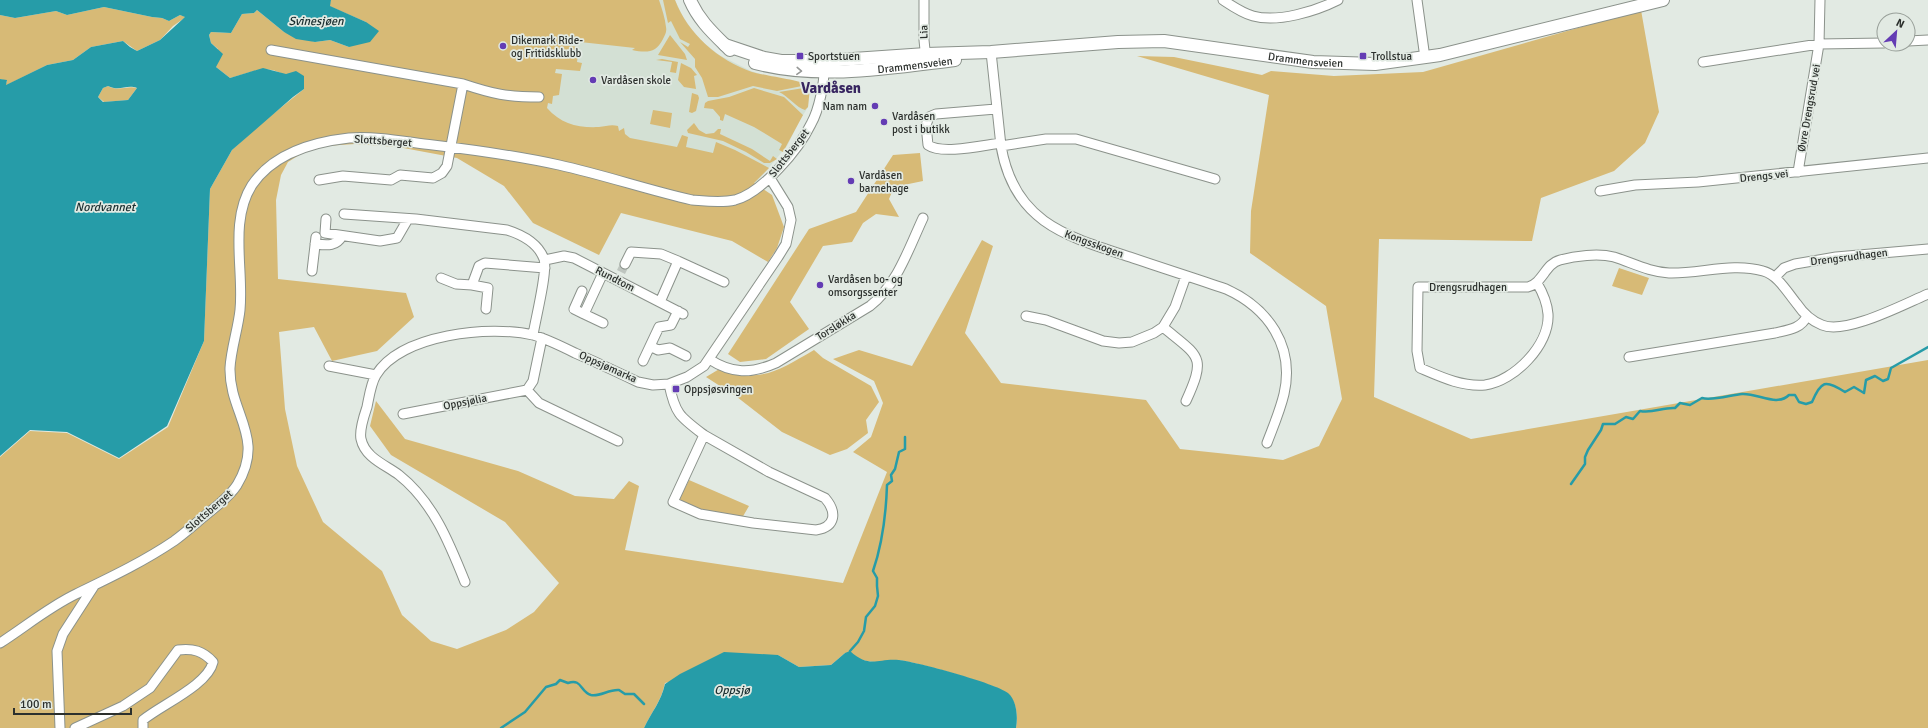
<svg xmlns="http://www.w3.org/2000/svg" width="1928" height="728" viewBox="0 0 1928 728" font-family="Signika,sans-serif">
  <style>
    .built { fill: #d3e0d4 }
    .green { fill: #d7ba76 }
    .water { fill: #269ca8; fill-rule: evenodd }
    .lines { fill: none; stroke-linecap: round; stroke-linejoin: round }
    .stream { stroke: #269ca8; stroke-width: 2.5 }
    .minor-tunnel { stroke: #bec5bf; stroke-width: 9; stroke-dasharray: 9 4.5; stroke-linecap: butt }
    .minor-casing { stroke: #8b928b; stroke-width: 11 }
    .secondary-casing { stroke: #8b928b; stroke-width: 14 }
    .minor { stroke: #fff; stroke-width: 9 }
    .secondary { stroke: #fff; stroke-width: 12 }
    .oneway { stroke: #969896 }
    .poi-dot { fill: #643cb4; stroke: #e2eae3; stroke-width: 1.5 }
    .labels { text-anchor: middle; dominant-baseline: central; stroke-width: 3.5; stroke-linejoin: round; paint-order: stroke }
    .street-label { font-size: 11px; fill: #2c302d; stroke: #e2eae3 }
    .poi-label { font-size: 11px; fill: #2c302d; stroke: #e2eae3; text-anchor: start }
    .water-label { font-size: 12px; font-style: italic; fill: #1a2e30; stroke: #e2eae3 }
    .district-label { font-size: 15px; font-weight: bold; fill: #372560; stroke: #e2eae3 }
  </style>
  <rect width="100%" height="100%" fill="#e2eae3"/>
  <!-- built -->
  <path class="built" d="M555,0H675L682,15L692,30L704,43L719,55L751,71L774,78L809,84L810,89L808,107L800,120L787,146L755,184L745,192L547,145L541,91Z"/>
  <!-- green -->
  <path class="green" d="M331,0H659C662,9 665,18 666,27C667,32 665,35 663,39C656,53 647,53 632,50L635,48L562,40L563,45L579,47L577,62L582,63L580,71L556,69L555,73L562,74L559,95L553,96L552,104L548,103L547,108C561,124 578,128 599,127C606,126 612,124 618,126L619,131L624,128L625,134L630,138L677,147L682,135L688,137L686,147L713,153L716,142L735,150L769,168L754,183L772,195L784,227L777,248L768,262L732,241L621,213L599,255L533,223L504,186L457,158L398,147L355,144L325,146L304,152L288,162L281,175L276,200L278,279L406,293L414,317L377,351L332,361L314,327L279,332L285,409L297,466L323,522L382,571L402,615L431,641L457,649L506,630L534,612L559,583L505,522L391,455L370,426L376,401L405,439L518,471L575,496L614,499L629,481L639,486L625,550L843,583L887,472L853,452L871,437L883,403L874,381L833,359L859,350L912,366L982,240L993,246L965,333L1001,383L1146,400L1180,449L1283,460L1319,446L1342,399L1326,306L1250,253L1251,211L1269,95L1137,56L1174,57L1262,75L1271,71L1334,76L1423,72L1641,10L1659,112L1645,143L1614,171L1541,198L1532,241L1379,239L1374,397L1471,439L1928,360V728H1016C1018,717 1017,702 1008,694C999,685 913,661 898,660C891,660 884,662 877,662C865,662 855,658 845,653L831,665L799,667L778,655L665,683C661,702 652,711 644,728H0V457L30,431L67,433L119,459L168,427L204,341L210,189L232,150L263,122L304,89C272,63 267,67 230,78L216,67L218,49L211,43L209,35L211,32L231,33L242,14L254,13L257,10L284,32L315,42L330,40L349,47L366,22L329,6Z
    M663,0H675C688,34 718,60 752,72C761,75 805,81 807,85L777,91L753,86L718,97H708L702,78L695,67V59L680,42L688,47L690,44L680,39L671,21L668,23Z
    M104,7L152,17L162,18L169,21L180,15L186,17L173,26L160,40L137,51L123,41L91,47L73,60L47,65L5,86L7,81L0,79V15L15,18L56,11L67,15Z
    M670,35L685,54L687,60L658,55Z
    M662,59L678,62L676,73L670,72L672,62L656,60Z
    M681,63L691,68L697,75L694,76L696,89L684,87L678,80Z
    M108,86C119,92 127,85 137,88L128,100L104,102L98,97L103,88Z
    M810,87L808,107L805,110C797,108 788,96 779,92Z
    M754,88L784,97L803,115L783,152L779,150L782,144L754,127L725,114L723,121L720,120V117L713,109L704,108L705,103L708,101L729,97Z
    M692,93L698,95L699,98L696,111L692,113L689,112Z
    M653,110L672,113L670,128L650,124Z
    M694,123L699,130L706,134L714,133L718,129H721L720,134L752,149L770,161L773,156L777,159L770,163H764L746,152L723,141L688,133L687,130Z
    M920,153L923,181L894,187L889,199L899,217L876,214L863,223L852,242L823,246L790,302L809,329L766,359L740,362L728,354L809,229L856,212L893,155Z
    M1619,268L1649,278L1642,295L1612,286Z
    M814,350L823,358L871,386L879,402L866,420L868,433L847,449L830,455L782,432L737,397L706,377L721,368C760,385 781,369 814,350Z
    M689,480L749,506L742,518L700,510L679,500Z"/>
  <!-- water -->
  <path class="water" d="M0,0H331L330,6L366,22L379,31L370,42L349,47L330,40L315,42L296,39L284,32L257,10L254,13L242,14L231,33L211,32L209,35L211,43L223,54L216,67L230,78L263,68L286,74L296,71L304,76V89L293,97L232,150L210,189L204,341L167,426L119,458L67,432L30,430L0,456V79L7,80L6,85L47,65L73,60L91,47L123,41L130,47L137,51L160,40L185,17L180,15L169,21L162,18L152,17L104,7L67,15L56,11L15,18L0,15ZM108,86C120,92 126,84 137,88L128,100L103,102L98,97L103,88Z
    M850,651C870,669 877,658 899,660C917,662 995,683 1008,693C1017,701 1018,717 1016,728H644C652,711 661,702 665,684L680,674L724,652L778,655L799,667L831,665L845,653Z"/>
  <g class="lines">
    <!-- stream -->
    <path class="stream" d="M1571,484L1585,464V457L1588,450L1601,430L1603,424H1615L1626,417L1633,419L1640,411C1652,414 1663,407 1675,408L1680,403L1690,405L1702,398C1712,401 1731,395 1742,394C1758,393 1777,407 1789,395H1795L1799,402L1806,404L1812,402C1821,381 1825,379 1845,392L1854,387L1864,393L1866,380L1875,376L1883,381L1888,379L1891,368L1928,347
      M850,651L858,642L864,631L866,617L875,606L878,596L877,586V578L873,571C883,542 886,515 887,485L892,481L891,475L895,469L899,452L905,449V437
      M501,728L525,712L546,687L556,684L560,680L568,683C582,678 580,692 591,695C600,697 609,689 619,690L625,694H634L644,704"/>
    <!-- minor-tunnel -->
    <path class="minor-tunnel" d="M621,272L625,264"/>
    <!-- minor casing -->
    <g class="minor-casing">
      <path id="minor" d="M924,0V40L926,60
        M1223,0C1232,6 1242,13 1253,16C1278,23 1316,11 1338,0
        M1417,0L1425,58
        M1908,41L1928,40
        M271,50L463,84C493,94 507,97 539,97
        M991,52L1001,146L1046,139H1076L1215,179
        M1703,62L1819,44L1884,43
        M996,109L936,114L929,117L926,125L928,145C942,155 984,145 1001,143
        M1001,146C1014,222 1065,236 1130,257C1162,268 1194,278 1226,289C1268,308 1295,346 1284,394C1280,411 1273,427 1267,443
        M1798,172L1819,44L1820,0
        M319,180L343,176L391,180L400,175L433,178L442,173L447,166L463,84
        M1600,191L1635,185L1698,182L1928,158
        M344,214L416,219L507,230C523,235 538,243 544,259C548,271 535,321 533,335
        M326,219L325,233L380,241L397,238L408,219
        M315,244C326,245 336,247 342,236
        M545,260L564,256L574,258L683,314
        M625,264L631,252L661,254L678,261
        M312,271L316,237
        M1775,277L1784,268L1795,264L1836,257L1928,249
        M441,278L456,284L472,285L479,266L485,263L545,268
        M1537,283C1543,293 1547,302 1548,314C1550,345 1514,381 1485,385C1462,387 1441,377 1420,368L1417,351L1418,287H1528C1543,283 1545,264 1560,260C1575,256 1598,253 1614,257C1633,263 1649,272 1669,273C1700,274 1733,262 1763,271C1778,275 1787,292 1797,304C1803,313 1812,321 1822,325C1846,335 1904,304 1928,294
        M472,285L488,288L486,309
        M582,291L574,309L584,314L603,273
        M660,302L678,261L724,282
        M584,314L603,323
        M1026,316L1046,320L1103,341L1119,343L1132,342L1154,333L1163,327L1175,307L1186,276
        M1163,327C1199,357 1207,355 1186,401
        M650,346L658,350L670,348L686,356
        M1629,357L1775,333C1788,330 1801,329 1807,316
        M709,359C732,374 751,374 776,363L870,306C897,285 909,248 923,218
        M643,361L659,327L671,325L678,311
        M329,366L376,375
        M669,384C675,414 680,417 704,435L673,502L700,514L753,523L816,530C836,527 837,512 825,498L769,472L704,435
        M527,390L533,381L542,338
        M403,414L527,390L539,403L618,441
        M465,582C449,542 433,502 399,475C386,465 365,458 361,439C359,430 364,416 367,407C369,397 371,383 376,375C401,334 490,325 533,335C547,339 561,346 575,353C596,362 617,372 638,382L653,385L669,384L687,377L704,366L778,257L786,244L791,220L788,207L770,178
        M0,643C25,627 49,607 76,594C109,578 143,562 174,541C185,533 196,523 207,514C217,506 230,496 237,485C266,437 229,414 230,368C231,349 238,329 240,310C244,270 229,221 252,185C273,154 313,142 349,138C377,136 406,142 433,145C475,150 518,156 559,165C604,175 648,190 692,200C706,201 721,203 735,200C762,193 799,149 811,124C819,110 825,81 824,65
        M60,728L57,651L63,634L94,586
        M75,728L123,706L150,688L178,650C193,648 203,651 213,662C208,685 161,705 143,720V728"/>
    </g>
    <!-- secondary casing -->
    <g class="secondary-casing">
      <g id="secondary">
        <path d="M690,0C699,21 714,34 730,50"/>
        <path id="s1" d="M725,45L764,58L781,61H824L926,54L991,52L1118,42L1164,41L1313,62L1375,64L1440,55L1663,0"/>
        <path id="s2" d="M755,63C820,80 889,68 955,60"/>
      </g>
    </g>
    <!-- minor -->
    <use href="#minor" class="minor"/>
    <!-- secondary -->
    <use href="#secondary" class="secondary"/>
  </g>
  <!-- one-way arrows -->
  <defs><path id="oneway-chevron" d="M-2-3.5L2.5 0L-2 3.5" fill="none" stroke-width="1.6" stroke-linecap="round" stroke-linejoin="round"/></defs>
  <use class="oneway" href="#oneway-chevron" transform="translate(799 71) rotate(3)"/>
  <!-- markers -->
  <g class="poi-dot">
    <circle cx="503" cy="46" r="4"/>
    <rect x="796" y="52" width="8" height="8" rx="2"/>
    <rect x="1359" y="52" width="8" height="8" rx="2"/>
    <circle cx="593" cy="80" r="4"/>
    <circle cx="875" cy="106" r="4"/>
    <circle cx="884" cy="122" r="4"/>
    <circle cx="851" cy="181" r="4"/>
    <circle cx="820" cy="285" r="4"/>
    <rect x="672" y="385" width="8" height="8" rx="2"/>
  </g>
  <g class="labels">
    <!-- street labels -->
    <g class="street-label">
      <text transform="translate(924 32) rotate(-91)">Lia</text>
      <text stroke="none"><textPath href="#s1" startOffset="585">Drammensveien</textPath></text>
      <text stroke="none"><textPath href="#s2" startOffset="161">Drammensveien</textPath></text>
      <text transform="translate(1809 108) rotate(-80)">Øvre Drengsrud vei</text>
      <text transform="translate(383 141) rotate(4)">Slottsberget</text>
      <text transform="translate(789 153) rotate(-52)">Slottsberget</text>
      <text transform="translate(1764 176) rotate(-6)">Drengs vei</text>
      <text transform="translate(1094 244) rotate(20)">Kongsskogen</text>
      <text transform="translate(1849 257) rotate(-7)">Drengsrudhagen</text>
      <text transform="translate(615 279) rotate(27)">Rundtom</text>
      <text x="1468" y="287">Drengsrudhagen</text>
      <text transform="translate(836 326) rotate(-32)">Torsløkka</text>
      <text transform="translate(608 367) rotate(24)">Oppsjømarka</text>
      <text transform="translate(465 402) rotate(-11)">Oppsjølia</text>
      <text transform="translate(209 511) rotate(-41)">Slottsberget</text>
    </g>
    <!-- poi labels -->
    <g class="poi-label">
      <text x="511" y="40">Dikemark Ride-<tspan x="511" dy="13">og Fritidsklubb</tspan></text>
      <text x="808" y="56">Sportstuen</text>
      <text x="1371" y="56">Trollstua</text>
      <text x="601" y="80">Vardåsen skole</text>
      <text x="867" y="106" text-anchor="end">Nam nam</text>
      <text x="892" y="116">Vardåsen<tspan x="892" dy="13">post i butikk</tspan></text>
      <text x="859" y="175">Vardåsen<tspan x="859" dy="13">barnehage</tspan></text>
      <text x="828" y="279">Vardåsen bo- og<tspan x="828" dy="13">omsorgssenter</tspan></text>
      <text x="684" y="389">Oppsjøsvingen</text>
    </g>
    <!-- water labels -->
    <g class="water-label">
      <text x="316" y="21">Svinesjøen</text>
      <text x="105" y="207">Nordvannet</text>
      <text x="732" y="690">Oppsjø</text>
    </g>
    <!-- district labels -->
    <g class="district-label">
      <text x="831" y="88">Vardåsen</text>
    </g>
  </g>
  <!-- north arrow -->
  <g transform="translate(1896 32) rotate(26)"><circle r="19" fill="#e2eae3" stroke="#99a09a"/>
  <path d="M0-3L7 15L0 10L-7 15Z" fill="#643cb4"/>
  <text y="-6" font-size="11" font-weight="bold" text-anchor="middle" fill="#2c302d">N</text>
  </g>
  <!-- scale -->
  <path d="M14 708v6h117v-6" fill="none" stroke="#2c302d" stroke-width="2"/>
  <text x="20" y="708" font-size="12" fill="#2c302d" stroke="#e2eae3" stroke-width="3" paint-order="stroke">100 m</text>
</svg>
